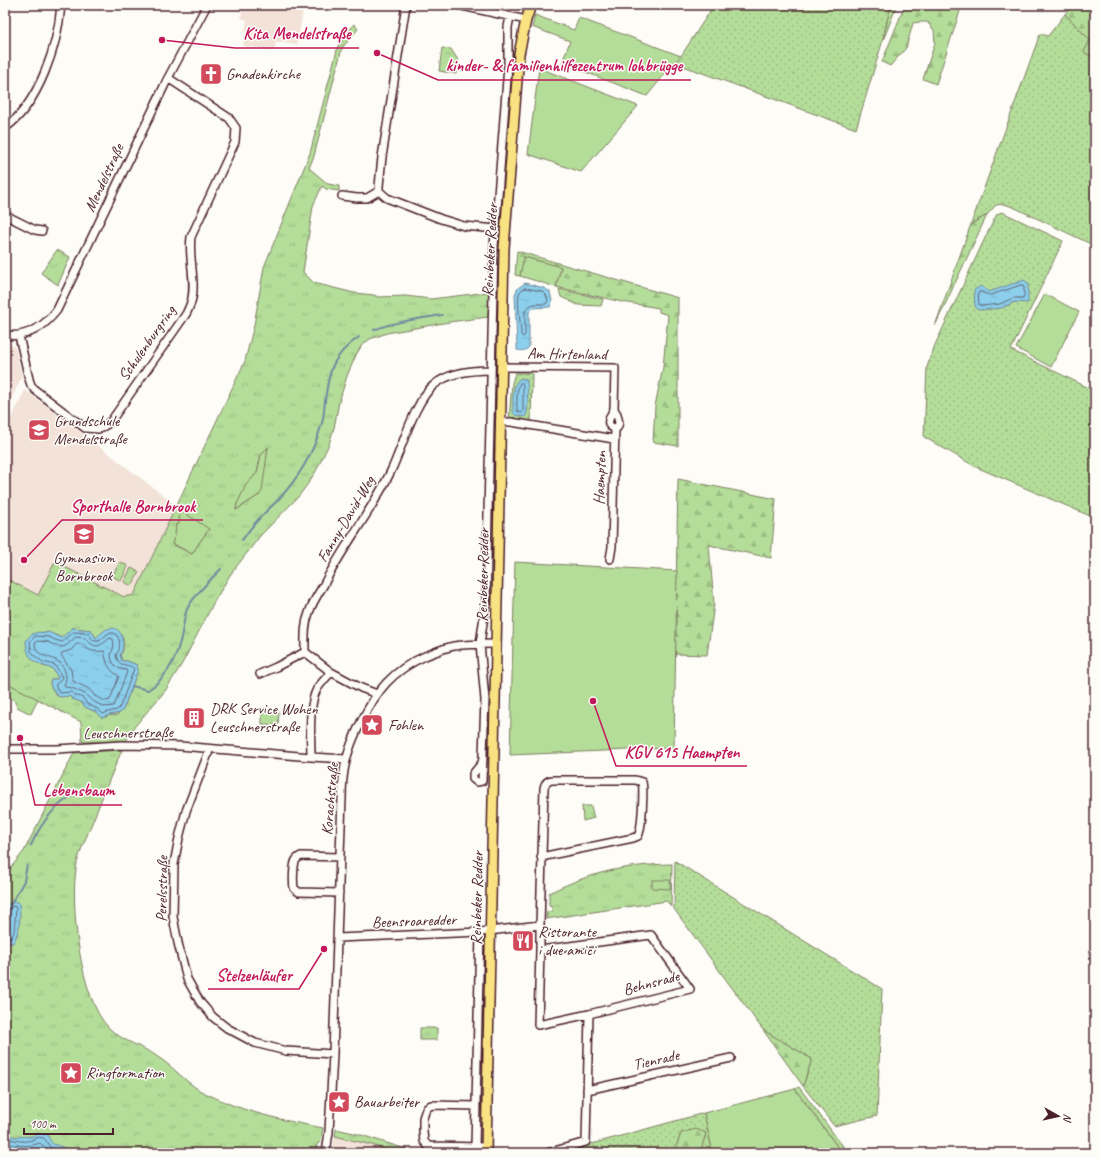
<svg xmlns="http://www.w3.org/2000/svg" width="1100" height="1158" viewBox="0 0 1100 1158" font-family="Caveat,sans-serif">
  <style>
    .built { fill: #f2e2d7 }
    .grass { fill: url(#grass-dots); stroke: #7f7e62; fill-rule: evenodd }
    .forest { fill: url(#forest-firs); stroke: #7f7e62 }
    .park { fill: url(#park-tufts); stroke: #7f7e62; fill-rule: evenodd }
    .garden { fill: #b4dd99; stroke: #7f7e62 }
    .water { fill: url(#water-ripples); stroke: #71899f }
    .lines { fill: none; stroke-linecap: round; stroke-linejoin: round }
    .shore { stroke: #646578; stroke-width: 1 }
    .stream { stroke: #71899f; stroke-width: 2 }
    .minor-casing { stroke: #4a1f2b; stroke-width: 10 }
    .major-casing { stroke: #4a1f2b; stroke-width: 12 }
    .minor { stroke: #fdfcf7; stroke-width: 7 }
    .major { stroke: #f8e281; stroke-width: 9 }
    .labels { text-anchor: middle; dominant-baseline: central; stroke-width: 3; stroke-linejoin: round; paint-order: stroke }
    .poi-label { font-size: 16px; fill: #4a1f2b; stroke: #fdfcf7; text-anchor: start }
    .street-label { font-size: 16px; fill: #4a1f2b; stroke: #fdfcf7 }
    .leader { fill: none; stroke: #c2185b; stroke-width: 1.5 }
    .callout-dot { fill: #c2185b; stroke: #fdfcf7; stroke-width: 1.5 }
    .callout-label { font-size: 17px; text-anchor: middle; font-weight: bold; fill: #c2185b; stroke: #fdfcf7; stroke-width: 3; stroke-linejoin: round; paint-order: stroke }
  </style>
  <defs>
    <pattern id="grass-dots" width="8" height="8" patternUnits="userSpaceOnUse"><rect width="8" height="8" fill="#b4dd99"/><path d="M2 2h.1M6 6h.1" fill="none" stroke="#9cbd84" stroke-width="1.8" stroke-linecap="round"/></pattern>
    <pattern id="forest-firs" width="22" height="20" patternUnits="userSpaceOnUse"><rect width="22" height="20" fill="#b4dd99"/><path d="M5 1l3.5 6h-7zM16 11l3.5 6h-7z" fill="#9cbd84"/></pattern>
    <pattern id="park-tufts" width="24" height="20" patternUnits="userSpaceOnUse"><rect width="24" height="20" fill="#b4dd99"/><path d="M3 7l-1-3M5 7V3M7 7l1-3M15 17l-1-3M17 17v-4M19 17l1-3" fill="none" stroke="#9cbd84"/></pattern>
    <pattern id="water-ripples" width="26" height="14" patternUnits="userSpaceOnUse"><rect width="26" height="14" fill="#8bcfec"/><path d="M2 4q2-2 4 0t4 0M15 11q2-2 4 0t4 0" fill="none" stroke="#79b1cb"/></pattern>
  </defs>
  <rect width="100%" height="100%" fill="#fdfcf7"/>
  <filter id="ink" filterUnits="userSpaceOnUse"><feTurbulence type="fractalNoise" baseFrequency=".025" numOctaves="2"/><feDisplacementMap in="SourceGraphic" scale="8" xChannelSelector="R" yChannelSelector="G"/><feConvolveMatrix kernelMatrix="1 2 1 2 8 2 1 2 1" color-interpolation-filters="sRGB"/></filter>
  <g filter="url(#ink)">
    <!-- built -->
    <path class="built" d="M243,5H304L297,45L276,42L274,51L243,46L247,20L241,18Z
      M480,5H520L517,14Z
      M5,342L15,347L22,376L5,413Z
      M25,390L176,505L134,595L124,597L55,562L38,595L5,578V432Z
      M335,1136L372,1145L396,1153H332Z"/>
    <!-- grass -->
    <path class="grass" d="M714,5H891L882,43L856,129L675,63H674L681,56Z
      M1065,14L1090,40L1094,58L1095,57V246L1013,207L1004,204L996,205L987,215L971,224L1040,34L1048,36Z
      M1002,212L1063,241L1011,350L1095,391V518L976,467L924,437L927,367L935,345L986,236L997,214ZM981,286L989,292L1028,302H1014L1002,308Z
      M515,373H532L531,424L528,421L509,419L512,383Z
      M675,861L882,989L877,1116L834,1126L803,1086L812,1059L763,1030L674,909Z
      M799,1087L848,1153H842L795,1089Z
      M704,1113L713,1153H700L706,1133H681L674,1153H559Z"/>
    <!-- forest -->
    <path class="forest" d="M891,5H897L882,43Z
      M905,5H962L936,84L923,79L935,43L934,30L927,22H920L913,23L906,48L890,66L882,62Z
      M1072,5H1095V57L1094,58L1084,52L1090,40L1065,14Z
      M987,215L935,326L971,224Z
      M517,251L678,298V446L653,442L655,406L663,367L668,315L659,312V308L622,302L556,287L561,267L524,257L520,276L515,275Z
      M678,479L776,499L771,558L709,545L714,604L707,655L675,654Z
      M763,1030L812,1059L803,1086Z
      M696,1129L706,1133L700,1153H674L681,1133Z"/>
    <!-- park -->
    <path class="park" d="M354,24L358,29L342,48L314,156L309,168L328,184L339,186V191L326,189L322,186L313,206L303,272L314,283L354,293L374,295L378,297L405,296L431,299L489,292L488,317L449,322L387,333L370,339L362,345L356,355L347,376L339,402L334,428L329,444L316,471L307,485L298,497L260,536L230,575L214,602L183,662L165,691L135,726L126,741L82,742L81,722L5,682V632L8,626L5,624V578L38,595L55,562L124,597L134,595L245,361L254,325L264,267L310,153L338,46ZM268,448L259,495L236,510L237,504L249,482L257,473L261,455ZM176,524L209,529L199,543L192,554L172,544L175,536ZM72,628L91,630L96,638H123V651L120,655L122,661H127L137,665L138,670L123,710L117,715H109L106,717L99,716L96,712L85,707L81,702L73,699L69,696H57L51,687L50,682L52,679H57L58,678L53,668L42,666L41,632L46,633L48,632L62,638Z
      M442,48L451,49L458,60L456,74L439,71Z
      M57,250L70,257L58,285L41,273Z
      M559,289L603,299L601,306L578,305L561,297Z
      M262,712H279L278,725L262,724Z
      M122,750C111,774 102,799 92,823C87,836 80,850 77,863C69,902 80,1000 109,1028C120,1039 135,1044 148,1051C153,1053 157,1057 161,1059C174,1068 185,1081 199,1090C210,1096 221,1100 232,1105C262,1116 292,1122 323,1128L321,1141L317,1145L315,1153H5V875L24,851L74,753Z
      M582,806H591L594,818L583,821Z
      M672,864L671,907L667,901L546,919L547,911L552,912V907L549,906V893C591,872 626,865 672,864Z
      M420,1028H437V1040H420Z
      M336,1129L358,1134L409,1150L476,1151L482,1152V1153H396L372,1145L335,1136Z"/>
    <!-- garden -->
    <path class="garden" d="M535,15L574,30L579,18L681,56L674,63L647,96L562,63L570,41L532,27Z
      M539,68L638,106L581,172L528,154Z
      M524,257L561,267L556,287L520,276Z
      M1045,294L1079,312L1051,367L1016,348Z
      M268,447L262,491L259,495L236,510L237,504L246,485L257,473L261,455Z
      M180,510L209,529L199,543L192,554L172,543L175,536L176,524H179Z
      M120,562L128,566L121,581L112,576Z
      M515,562L677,571L674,748L510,755Z
      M131,568L139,572L132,586L124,582Z
      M5,682L38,699L31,714L17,707L14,700L5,695Z
      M652,880H670V889L652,888Z
      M795,1089L842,1153H713L704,1113Z"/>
    <!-- water -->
    <path class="water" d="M1024,280L1028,283V303L1014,302L1002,308L978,310L975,306L974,290L981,286L989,292Z
      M525,283L544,288L550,292L552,301L550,307L533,308L529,312V347C526,351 522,351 517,350V347L515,294L518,288Z
      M521,378L527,380C527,389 530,411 525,417L515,415L513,412C513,401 511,383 521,378Z
      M72,628L91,630L96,638C99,635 103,631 107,629C123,623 126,646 120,655L122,661H127L137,665L138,670L123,710L120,713L109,715L102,718L96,712L85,707L81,702L72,699L69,696L61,697L58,696L51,687L50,682L52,679H57L58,678L53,669C36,663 27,661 26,641C31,633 36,631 46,633L48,632L62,638Z
      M12,902H17L19,903C21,916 20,933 13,943H8L5,941V906Z
      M5,1129L7,1134L15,1137L33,1136L36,1133L48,1135C52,1146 52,1143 62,1147C65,1148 67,1151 69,1153H5Z"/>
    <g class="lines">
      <!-- shore -->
      <path class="shore" d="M1022,285L1024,287V296L1023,298H1013L1000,304L981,306L979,305L978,293L980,292L990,295Z
        M525,288L542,291L546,295L548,301L546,304C537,304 529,302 525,312V335L523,337L521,335C521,324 517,305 519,294C520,291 522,289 525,288Z
        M522,383L523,385V412L521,413L517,411C517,403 516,391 520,383Z
        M74,632L88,633C90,636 93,642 97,641C101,641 104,636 108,634C118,629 121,642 119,650C118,652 117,653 116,655C119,667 123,663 132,667L134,669L120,707L117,710L108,712L103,714L98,709L87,704L83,698L75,695L71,692L60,693L55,685L60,681L62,677L55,665L43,662L36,657L31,651L30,642L35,636L49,637L55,640L62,642Z
        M76,637L85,638C96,650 99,647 110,638L113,639C114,642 114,646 113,649C112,653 111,651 111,655C111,664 118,670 126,670L127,672L114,706L104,707L91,700L85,694L72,688L65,687L64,685C69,677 64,664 56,660C47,656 35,656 35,643L38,641L48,642L54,645L63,647L67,645Z
        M77,644H82C89,652 95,652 104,651C107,663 107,669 119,676L110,700L105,701L95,696L89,689L73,681L71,670L61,655L62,653L71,650Z
        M5,909L14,906L15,907L16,909L14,932L11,938H5
        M5,1137C15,1141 29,1144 38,1137L44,1138L51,1148L61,1151L63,1153
        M5,1143C16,1146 29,1147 40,1143L50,1153"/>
      <!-- stream -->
      <path class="stream" d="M374,330C396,321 419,319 442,315
        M242,540C247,534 251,527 257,521C263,514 270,508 277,501C298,479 314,452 322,423C324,416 324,408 325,401C329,370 332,356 359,337
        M132,686L148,690C163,681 175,662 179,645C183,634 183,620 187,609C194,595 210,580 221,569
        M31,845C42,821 61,795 89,790
        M11,904L24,881L27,865"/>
      <!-- minor casing -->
      <g class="minor-casing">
        <path id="minor" d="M406,5L382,157L379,186V191L387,198L441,219L464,226L496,229
          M458,5L526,20
          M5,128C39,104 58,45 61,5
          M342,196L357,198H367L379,191
          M5,215L35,230L42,231
          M5,335C27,338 44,327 57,310L168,78L207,5
          M19,336L29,379L31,385L35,390L85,428L99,429L106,425L111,421L186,314C188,310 190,306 191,302C197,284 188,257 191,237L235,142L236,128L229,118L168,78
          M502,367L615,368L614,409C610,416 603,428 617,428L619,423L617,414L614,409
          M501,422H511L608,438L613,439L615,441
          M610,559L612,547L615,428
          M260,674L276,667L305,652
          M377,694L361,688L331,672L305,652C305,638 304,625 309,613C312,603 318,594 323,586C343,546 372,511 391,471C402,448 415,400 434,385C449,372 472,370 491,370
          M5,749H57L121,745L180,746L311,757L346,759
          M209,749L208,754L186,811L179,838L174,864L173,917L178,943L187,979L200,1002L213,1017L227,1028L255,1043L286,1051L333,1054
          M311,757C311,739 308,705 317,689C321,683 326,678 331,672
          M483,758L482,763L473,774V779L477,782L482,781L485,700L480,644L486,602L494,247L508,66V27L510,17
          M339,893L299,892C297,891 296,890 294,888C293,883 293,864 296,860C297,858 298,858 301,856L340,857
          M540,925L544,788C545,783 548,780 553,780H635L642,782C644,789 642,830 638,836L633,838L541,857
          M337,938L480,932L540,925V950
          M587,1090L731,1058
          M476,1106L431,1105L426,1109L423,1118V1132L424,1141L428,1146L486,1147
          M475,1147L480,932
          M326,1153L329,1132L333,1054L342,798C342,786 343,773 346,761C349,748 355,734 361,722C377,690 392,671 425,656C435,652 444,648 454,646C468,644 483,644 497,644
          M547,1153L586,1142L589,1014L690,989L651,935L540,950L538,1025L589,1014"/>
      </g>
      <!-- major casing -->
      <g class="major-casing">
        <path id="major" d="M486,1153L504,248L519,54L526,20L531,5"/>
      </g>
      <!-- minor -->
      <use href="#minor" class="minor"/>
      <!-- major -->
      <use href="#major" class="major"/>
    </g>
  </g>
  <!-- icons -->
  <defs>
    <g id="church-square" transform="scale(1.15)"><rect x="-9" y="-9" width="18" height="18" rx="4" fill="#d1495b" stroke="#fdfcf7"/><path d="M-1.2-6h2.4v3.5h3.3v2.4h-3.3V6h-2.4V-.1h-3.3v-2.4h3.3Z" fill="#fff"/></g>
    <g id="school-square" transform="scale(1.15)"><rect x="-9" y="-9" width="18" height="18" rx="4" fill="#d1495b" stroke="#fdfcf7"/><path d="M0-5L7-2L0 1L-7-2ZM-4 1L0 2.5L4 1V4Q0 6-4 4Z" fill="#fff"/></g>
    <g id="building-square" transform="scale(1.15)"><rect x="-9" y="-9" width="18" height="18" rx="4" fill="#d1495b" stroke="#fdfcf7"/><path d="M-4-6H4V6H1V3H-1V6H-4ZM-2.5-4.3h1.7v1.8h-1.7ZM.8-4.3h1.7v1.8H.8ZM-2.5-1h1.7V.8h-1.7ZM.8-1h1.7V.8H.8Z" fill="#fff"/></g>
    <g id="sight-square" transform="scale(1.15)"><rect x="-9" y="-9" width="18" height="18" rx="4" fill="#d1495b" stroke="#fdfcf7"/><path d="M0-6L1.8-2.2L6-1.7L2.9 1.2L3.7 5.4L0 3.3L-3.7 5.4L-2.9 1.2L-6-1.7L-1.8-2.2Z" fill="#fff"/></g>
    <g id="restaurant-square" transform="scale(1.15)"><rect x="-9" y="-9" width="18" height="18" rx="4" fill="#d1495b" stroke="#fdfcf7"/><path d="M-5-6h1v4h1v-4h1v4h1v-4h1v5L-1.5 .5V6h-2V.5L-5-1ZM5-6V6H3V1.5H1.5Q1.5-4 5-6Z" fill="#fff"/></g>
  </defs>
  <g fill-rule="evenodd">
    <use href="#church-square" x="211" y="74"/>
    <use href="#school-square" x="39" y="430"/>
    <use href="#school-square" x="84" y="534"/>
    <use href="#building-square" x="194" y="718"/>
    <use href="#sight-square" x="372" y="725"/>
    <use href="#restaurant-square" x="523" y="941"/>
    <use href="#sight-square" x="71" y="1073"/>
    <use href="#sight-square" x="339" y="1102"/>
  </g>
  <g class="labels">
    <!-- poi labels -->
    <g class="poi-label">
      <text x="226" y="74">Gnadenkirche</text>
      <text x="54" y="421">Grundschule<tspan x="54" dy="18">Mendelstraße</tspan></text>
      <text x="84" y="558" text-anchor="middle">Gymnasium<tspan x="84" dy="18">Bornbrook</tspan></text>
      <text x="210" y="709">DRK Service Wohen<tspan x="210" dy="18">Leuschnerstraße</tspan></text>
      <text x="388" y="725">Fohlen</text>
      <text x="538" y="932">Ristorante<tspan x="538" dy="18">i due amici</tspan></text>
      <text x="86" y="1073">Ringformation</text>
      <text x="354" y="1102">Bauarbeiter</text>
    </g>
    <!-- street labels -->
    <g class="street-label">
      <text transform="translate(104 178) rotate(-65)">Mendelstraße</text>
      <text transform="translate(490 250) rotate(-87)">Reinbeker Redder</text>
      <text transform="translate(147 343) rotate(-55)">Schulenburgring</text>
      <text transform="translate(567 354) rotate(1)">Am Hirtenland</text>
      <text transform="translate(600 478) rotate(-88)">Haempten</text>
      <text transform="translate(346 519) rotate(-59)">Fanny-David-Weg</text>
      <text transform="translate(483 575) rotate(-89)">Reinbeker Redder</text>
      <text transform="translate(128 733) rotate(-1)">Leuschnerstraße</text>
      <text transform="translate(330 799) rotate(-85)">Korachstraße</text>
      <text transform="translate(162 889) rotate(-89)">Perelsstraße</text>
      <text transform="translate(477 898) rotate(-89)">Reinbeker Redder</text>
      <text transform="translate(414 921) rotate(-2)">Beensroaredder</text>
      <text transform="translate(651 983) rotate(-15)">Behnsrade</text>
      <text transform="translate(656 1060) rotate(-13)">Tienrade</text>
    </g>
  </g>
  <!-- callouts -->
  <path class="leader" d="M162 40L235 48H359M377 53L438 80H691M24 560L62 520H203M593 701L616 766H747M20 738L35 805H122M324 949L299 989H208"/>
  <g class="callout-dot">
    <circle cx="162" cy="40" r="4"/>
    <circle cx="377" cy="53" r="4"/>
    <circle cx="24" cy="560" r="4"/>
    <circle cx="593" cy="701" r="4"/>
    <circle cx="20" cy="738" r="4"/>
    <circle cx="324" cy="949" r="4"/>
  </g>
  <g class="callout-label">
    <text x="297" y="39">Kita Mendelstraße</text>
    <text x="564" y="71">kinder- &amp; familienhilfezentrum lohbrügge</text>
    <text x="133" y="512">Sporthalle Bornbrook</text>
    <text x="682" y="758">KGV 615 Haempten</text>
    <text x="79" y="796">Lebensbaum</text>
    <text x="254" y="981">Stelzenläufer</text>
  </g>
  <!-- margin -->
  <rect width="1100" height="1158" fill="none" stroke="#fdfcf7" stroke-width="20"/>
  <rect x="10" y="10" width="1080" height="1138" fill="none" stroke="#4a1f2b" stroke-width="1.5" filter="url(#ink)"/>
  <!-- north arrow -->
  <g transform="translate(1058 1116) rotate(98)" stroke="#fdfcf7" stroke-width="3" paint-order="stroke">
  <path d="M0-3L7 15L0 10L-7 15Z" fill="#4a1f2b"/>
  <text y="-6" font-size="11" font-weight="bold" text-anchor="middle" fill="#4a1f2b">N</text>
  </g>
  <!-- scale -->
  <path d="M24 1128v6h89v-6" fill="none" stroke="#4a1f2b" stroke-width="2"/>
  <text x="30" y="1128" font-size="12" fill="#4a1f2b" stroke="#fdfcf7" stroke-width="3" paint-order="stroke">100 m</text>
</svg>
